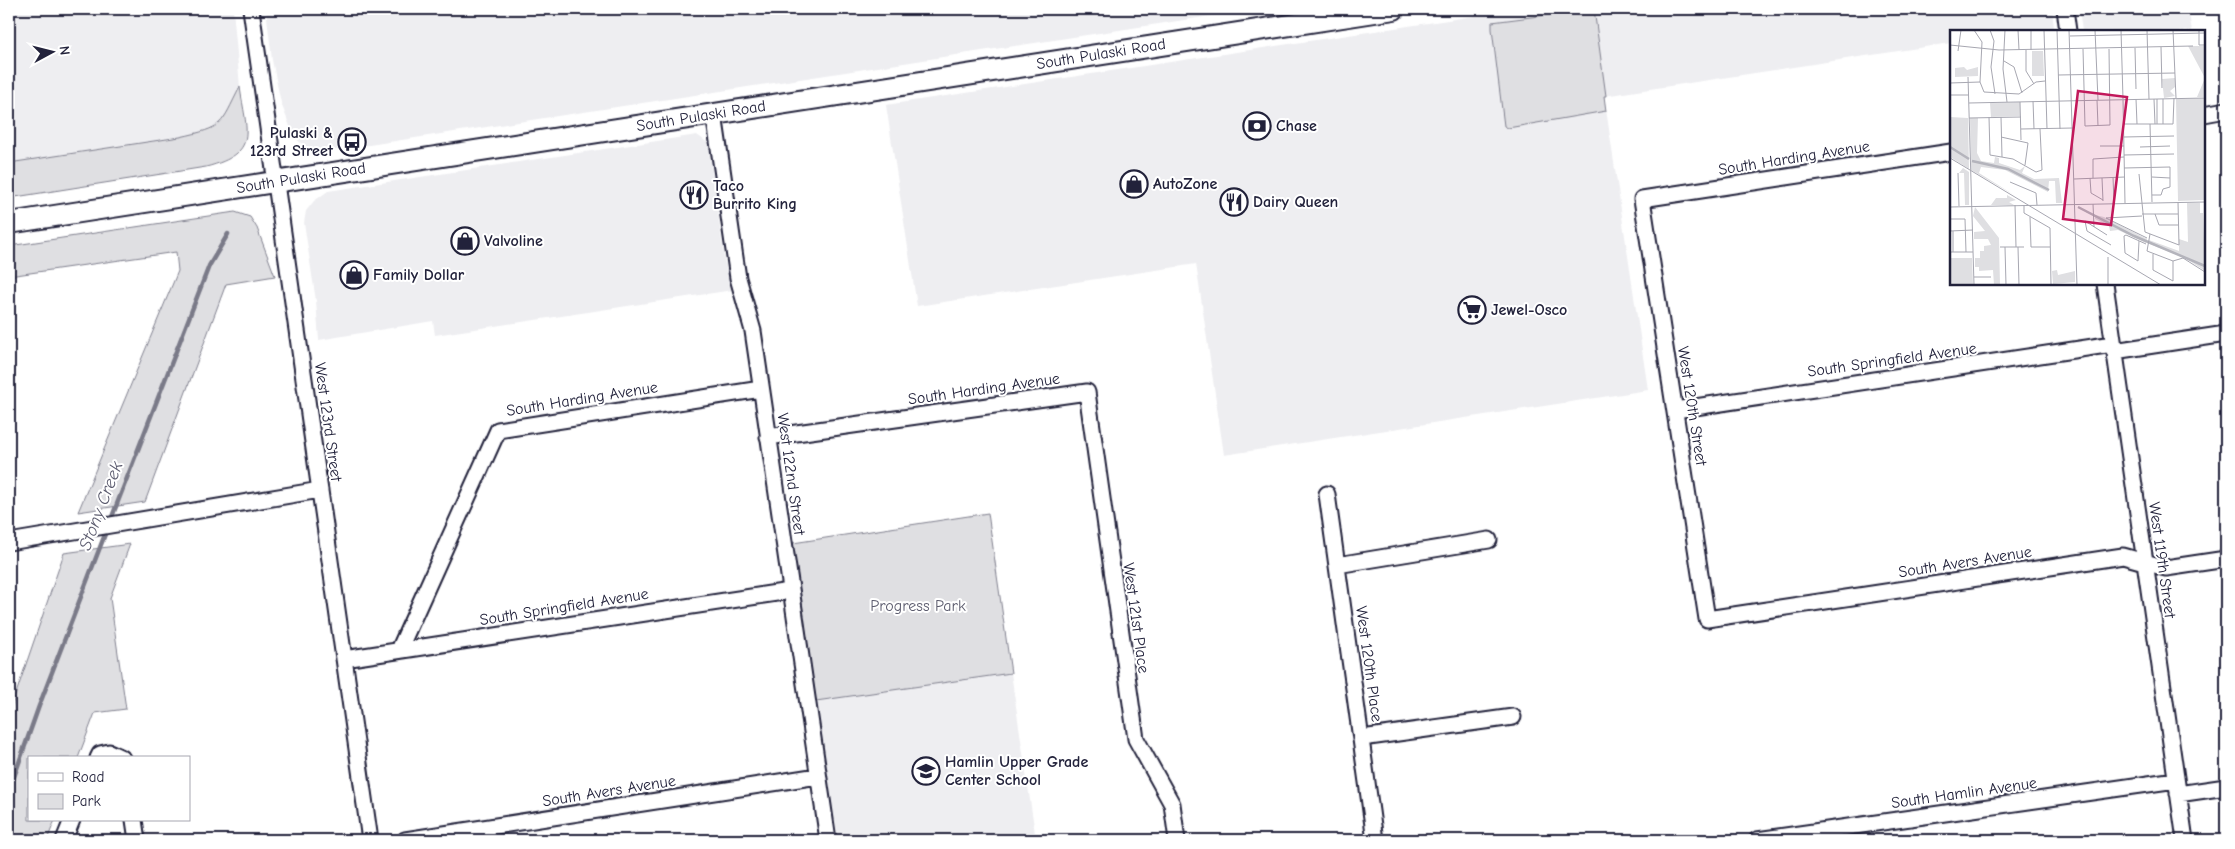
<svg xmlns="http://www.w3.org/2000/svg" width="2235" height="849" viewBox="0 0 2235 849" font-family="'Comic Neue',sans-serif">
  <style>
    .built { fill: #eeeef1 }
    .green { fill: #dfdfe2; stroke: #80808e }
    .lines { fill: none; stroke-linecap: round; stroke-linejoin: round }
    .stream { stroke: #7a7a88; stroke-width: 4.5 }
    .minor-casing { stroke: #22223b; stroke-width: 19 }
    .major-casing { stroke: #22223b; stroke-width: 24 }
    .minor { stroke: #fff; stroke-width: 15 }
    .major { stroke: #fff; stroke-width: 20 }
    .labels { text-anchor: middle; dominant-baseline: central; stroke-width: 4; stroke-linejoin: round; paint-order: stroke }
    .street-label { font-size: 16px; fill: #22223b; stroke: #fff }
    .poi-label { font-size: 16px; font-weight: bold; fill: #22223b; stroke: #fff; text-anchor: start }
    .park-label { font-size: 16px; fill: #5b5b6d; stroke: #fff }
    .water-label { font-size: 18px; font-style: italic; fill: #5c5c6f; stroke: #fff }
    .inset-river { fill: none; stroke: #b4b4bc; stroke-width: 2.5 }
    .inset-road { fill: none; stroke: #a7a7b1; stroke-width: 1 }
    .view { fill: #c2185b; fill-opacity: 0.15; stroke: #c2185b; stroke-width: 2.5 }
    .inset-edge { fill: none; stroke: #22223b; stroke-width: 2.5 }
  </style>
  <rect width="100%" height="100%" fill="#fff"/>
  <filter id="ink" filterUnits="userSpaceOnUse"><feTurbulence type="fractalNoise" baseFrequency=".02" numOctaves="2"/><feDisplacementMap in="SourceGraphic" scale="10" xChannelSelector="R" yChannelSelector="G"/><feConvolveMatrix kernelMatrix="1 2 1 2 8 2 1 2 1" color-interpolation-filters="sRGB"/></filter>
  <g filter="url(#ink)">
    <!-- built -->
    <path class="built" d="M9,9H233L240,87L223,121L208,131L180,137L9,163Z
      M266,9H1256L330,151L308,149L294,137L281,103L272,60Z
      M1521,9H2052L2054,28L2030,31H1951V43L1604,96L1648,390L1224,455L1196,264L917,306L886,105Z
      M2079,9H2188L2192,31H2082Z
      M697,135L708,143L725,263L733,290L435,335L433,321L319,340L316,301L304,223L306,211L314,201L328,191Z
      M1011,673L1036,840H837L816,701Z"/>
    <!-- green -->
    <path class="green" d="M1594,9L1606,96H1604L1606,111L1508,128L1504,126L1492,29V22Z
      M240,87C246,131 260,153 206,167L9,198V163L180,137C225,127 220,126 240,87Z
      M235,212L250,217L257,228L275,276L226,284L145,502L78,512L178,271L176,252L9,276V246Z
      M988,513L1011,673L816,701L793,543Z
      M130,544L110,598L126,709L95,713L78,758H29V820H55L47,840H9V714L64,553Z"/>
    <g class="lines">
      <!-- stream -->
      <path class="stream" d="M110,522L209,266L228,234
        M9,791L39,706L107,529"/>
      <!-- minor casing -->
      <g class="minor-casing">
        <path id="minor" d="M251,9L370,840
          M2065,9L2068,31
          M714,114L738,278L753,331L828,840
          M2204,114L2226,110
          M1951,152L1642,199L1707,619L2123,556L2166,568L2226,559
          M2105,284L2185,840
          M2114,351L2226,334
          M1675,410L2113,344
          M768,437L1087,392L1136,739L1172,804L1177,840
          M1327,494L1375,840
          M9,542L320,490
          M1337,565L1489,540
          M399,650L498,430L761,389
          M344,659L790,591
          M1362,738L1513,717
          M98,758L100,754L109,752L122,758
          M2178,794L2226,787
          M134,820L137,840
          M64,840L72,820
          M405,840L818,776
          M1757,840L2176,780"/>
      </g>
      <!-- major casing -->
      <g class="major-casing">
        <path id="major" d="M9,223L1394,9"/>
      </g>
      <!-- minor -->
      <use href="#minor" class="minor"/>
      <!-- major -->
      <use href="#major" class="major"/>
    </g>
  </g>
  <!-- icons -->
  <defs>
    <g id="bank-ring" transform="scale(1.4375)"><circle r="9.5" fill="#fff" stroke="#22223b" stroke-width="1.5"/><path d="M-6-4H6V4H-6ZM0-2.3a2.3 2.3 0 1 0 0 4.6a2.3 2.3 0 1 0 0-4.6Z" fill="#22223b"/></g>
    <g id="bus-ring" transform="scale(1.4375)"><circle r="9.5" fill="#fff" stroke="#22223b" stroke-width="1.5"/><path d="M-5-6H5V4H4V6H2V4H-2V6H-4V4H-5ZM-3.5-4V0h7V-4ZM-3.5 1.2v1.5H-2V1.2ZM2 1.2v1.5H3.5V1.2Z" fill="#22223b"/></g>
    <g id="shop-ring" transform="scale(1.4375)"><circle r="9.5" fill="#fff" stroke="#22223b" stroke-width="1.5"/><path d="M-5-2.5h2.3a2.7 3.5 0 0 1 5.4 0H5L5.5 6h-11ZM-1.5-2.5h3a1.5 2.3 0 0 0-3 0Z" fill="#22223b"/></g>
    <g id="restaurant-ring" transform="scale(1.4375)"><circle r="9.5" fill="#fff" stroke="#22223b" stroke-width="1.5"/><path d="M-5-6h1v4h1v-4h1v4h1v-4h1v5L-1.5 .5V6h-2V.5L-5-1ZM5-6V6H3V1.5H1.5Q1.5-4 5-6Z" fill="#22223b"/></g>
    <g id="supermarket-ring" transform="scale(1.4375)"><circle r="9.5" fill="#fff" stroke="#22223b" stroke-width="1.5"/><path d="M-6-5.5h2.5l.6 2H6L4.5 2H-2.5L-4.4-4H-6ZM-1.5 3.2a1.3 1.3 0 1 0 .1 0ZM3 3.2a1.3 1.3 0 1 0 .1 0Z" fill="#22223b"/></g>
    <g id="school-ring" transform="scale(1.4375)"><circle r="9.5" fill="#fff" stroke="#22223b" stroke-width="1.5"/><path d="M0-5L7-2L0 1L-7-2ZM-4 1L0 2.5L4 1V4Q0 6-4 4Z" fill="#22223b"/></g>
  </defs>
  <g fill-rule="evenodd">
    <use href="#bank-ring" x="1257" y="126"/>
    <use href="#bus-ring" x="352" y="142"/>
    <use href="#shop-ring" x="1134" y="184"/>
    <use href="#restaurant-ring" x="694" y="195"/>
    <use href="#restaurant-ring" x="1234" y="202"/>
    <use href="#shop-ring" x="465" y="241"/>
    <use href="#shop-ring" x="354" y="275"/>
    <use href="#supermarket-ring" x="1472" y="310"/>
    <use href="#school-ring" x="926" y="771"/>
  </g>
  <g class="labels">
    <!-- street labels -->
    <g class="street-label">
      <text transform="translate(1101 54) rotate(-9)">South Pulaski Road</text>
      <text transform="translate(701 116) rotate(-9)">South Pulaski Road</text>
      <text transform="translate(1794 158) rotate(-9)">South Harding Avenue</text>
      <text transform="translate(301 178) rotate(-9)">South Pulaski Road</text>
      <text transform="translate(1892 360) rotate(-8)">South Springfield Avenue</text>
      <text transform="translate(984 389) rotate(-8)">South Harding Avenue</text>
      <text transform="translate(582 399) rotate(-9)">South Harding Avenue</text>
      <text transform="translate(1692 406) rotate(81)">West 120th Street</text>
      <text transform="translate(328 422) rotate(82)">West 123rd Street</text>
      <text transform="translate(791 474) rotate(82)">West 122nd Street</text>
      <text transform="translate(2162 560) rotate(82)">West 119th Street</text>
      <text transform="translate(1965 562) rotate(-9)">South Avers Avenue</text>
      <text transform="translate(564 607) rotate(-9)">South Springfield Avenue</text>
      <text transform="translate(1136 618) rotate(82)">West 121st Place</text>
      <text transform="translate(1369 664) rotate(82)">West 120th Place</text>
      <text transform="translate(609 791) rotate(-9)">South Avers Avenue</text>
      <text transform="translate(1964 793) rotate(-8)">South Hamlin Avenue</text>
    </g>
    <!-- poi labels -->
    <g class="poi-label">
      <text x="1276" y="126">Chase</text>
      <text x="333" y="133" text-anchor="end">Pulaski &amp;<tspan x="333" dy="18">123rd Street</tspan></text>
      <text x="1153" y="184">AutoZone</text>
      <text x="713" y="186">Taco<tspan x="713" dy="18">Burrito King</tspan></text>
      <text x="1253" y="202">Dairy Queen</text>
      <text x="484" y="241">Valvoline</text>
      <text x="373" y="275">Family Dollar</text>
      <text x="1491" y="310">Jewel-Osco</text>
      <text x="945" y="762">Hamlin Upper Grade<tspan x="945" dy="18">Center School</tspan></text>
    </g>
    <!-- park labels -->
    <g class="park-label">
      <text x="918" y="606">Progress Park</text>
    </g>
    <!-- water labels -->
    <g class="water-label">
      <text transform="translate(101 506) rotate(-69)">Stony Creek</text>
    </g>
  </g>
  <!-- overview -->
  <g transform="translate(1950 30)">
    <rect width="255" height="255" fill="#fff"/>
    <path d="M238,16H254L255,67H247L255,48ZM82,21H93L94,46H82ZM14,37L17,40L28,37V46L5,47V38ZM225,48V57L220,61L225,66L214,68L212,49ZM255,68V170L228,171L226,69ZM70,72V86L41,87L40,73ZM0,87L18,88L19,139L0,127ZM20,88H28L27,123L31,131L44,133L45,127L49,128V133L70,140L75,136L72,143L84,149L109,148L112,173H106L105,151H99L98,162L55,140L31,137L29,143L64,165L21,140ZM13,138L19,142V175H15L14,143H9ZM57,165L66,170L59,172L64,175H41L46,168H57ZM237,173H250V183H253L255,241L235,228L197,213L199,210L229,221V209L238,212ZM25,177L49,208L50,255H44L43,240L29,241V237H25V228H30V221H34V216L41,215L38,209H24V202L35,201L23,186ZM145,185L154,187L197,209L196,213L168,200L160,201L159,196L145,189ZM0,228H22L23,255H0ZM107,240L108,245L125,241V252L103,254L102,241Z" fill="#dfdfe2"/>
    <path class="inset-river" d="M0,117L19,129M22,131L58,139L99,160M128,177L184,206L255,236"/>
    <path class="inset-road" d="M24,0L32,12L30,52L34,62M40,0L44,11L41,37L45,64M55,0L53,39L57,72M68,0L69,20M81,0V20M94,0L97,99M107,0L110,99M119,0L127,255M145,0L148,70M171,0L173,69M197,0L199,69M223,0L226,68M249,0V15H255M120,6L255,3M0,15L49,20L243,16M211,17L212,58M185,18L186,59M133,19L135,96L160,95L159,19M76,20V41L84,54M8,21L11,0M54,31L64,37L72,63M108,45L225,43M18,47L24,255M0,53L30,52M34,62L69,64L86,52L95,51M0,65H18M186,69L187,94M204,69L205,94M207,69V94M213,69V94M147,70L148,96M173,70L175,173M83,71L84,99M70,72L71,110M19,73L255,68M39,87L40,125L63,129L86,142L92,140L90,99M51,87L52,127M19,88L71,87M173,94H223L224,68M200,94L202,172M71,99L123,98M51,107L78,113L75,135M174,107L224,106M150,116H174M190,117L220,116M174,125L224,124M0,128L211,255M174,138L220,137V157L213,159L211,165H202M8,143L9,176M189,144L195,202L229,215L228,172M163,147L164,173M202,147L220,148M140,148L141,163L153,170M143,148V129L174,127M152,148L153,171M124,149L175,147M60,152L86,163L87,175M143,174L144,197M65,175L66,217M74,175V183L100,198L101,255M0,177L255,172M192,184H228M205,184L209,195H228M80,187L81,217H100M156,188L197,208M156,188L192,186M0,189H15L16,222M135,191L137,201L161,215M135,191L157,205M0,201L23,200M3,201V222M200,204L197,221L223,231L233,228L255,242M189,211L188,231L175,223L174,206L176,205L196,214M50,217H74M55,217L56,255M68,217L69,255M0,222H23M203,224V240L223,251M158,227V255M24,247H41M223,251V231"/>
    <path class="view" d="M128,61L177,67L161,195L113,189Z"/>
    <rect width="255" height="255" class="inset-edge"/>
  </g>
  <!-- margin -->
  <rect width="2235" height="849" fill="none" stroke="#fff" stroke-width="30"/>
  <rect x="15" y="15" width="2205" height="819" fill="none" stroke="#22223b" stroke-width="2" filter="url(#ink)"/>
  <!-- legend -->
  <rect x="28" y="756" width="162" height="65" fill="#ffffff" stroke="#a7a7b1"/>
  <rect x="38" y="773" width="25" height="8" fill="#ffffff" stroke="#a7a7b1"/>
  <text x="72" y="782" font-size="15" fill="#22223b">Road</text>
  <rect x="38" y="794" width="25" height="15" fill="#dfdfe2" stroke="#a7a7b1"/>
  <text x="72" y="806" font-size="15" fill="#22223b">Park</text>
  <!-- north arrow -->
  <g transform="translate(52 52) rotate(83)" stroke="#ffffff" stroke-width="4" paint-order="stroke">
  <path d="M0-4L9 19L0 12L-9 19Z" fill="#22223b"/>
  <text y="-8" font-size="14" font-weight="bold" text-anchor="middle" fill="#22223b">N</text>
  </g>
</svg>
